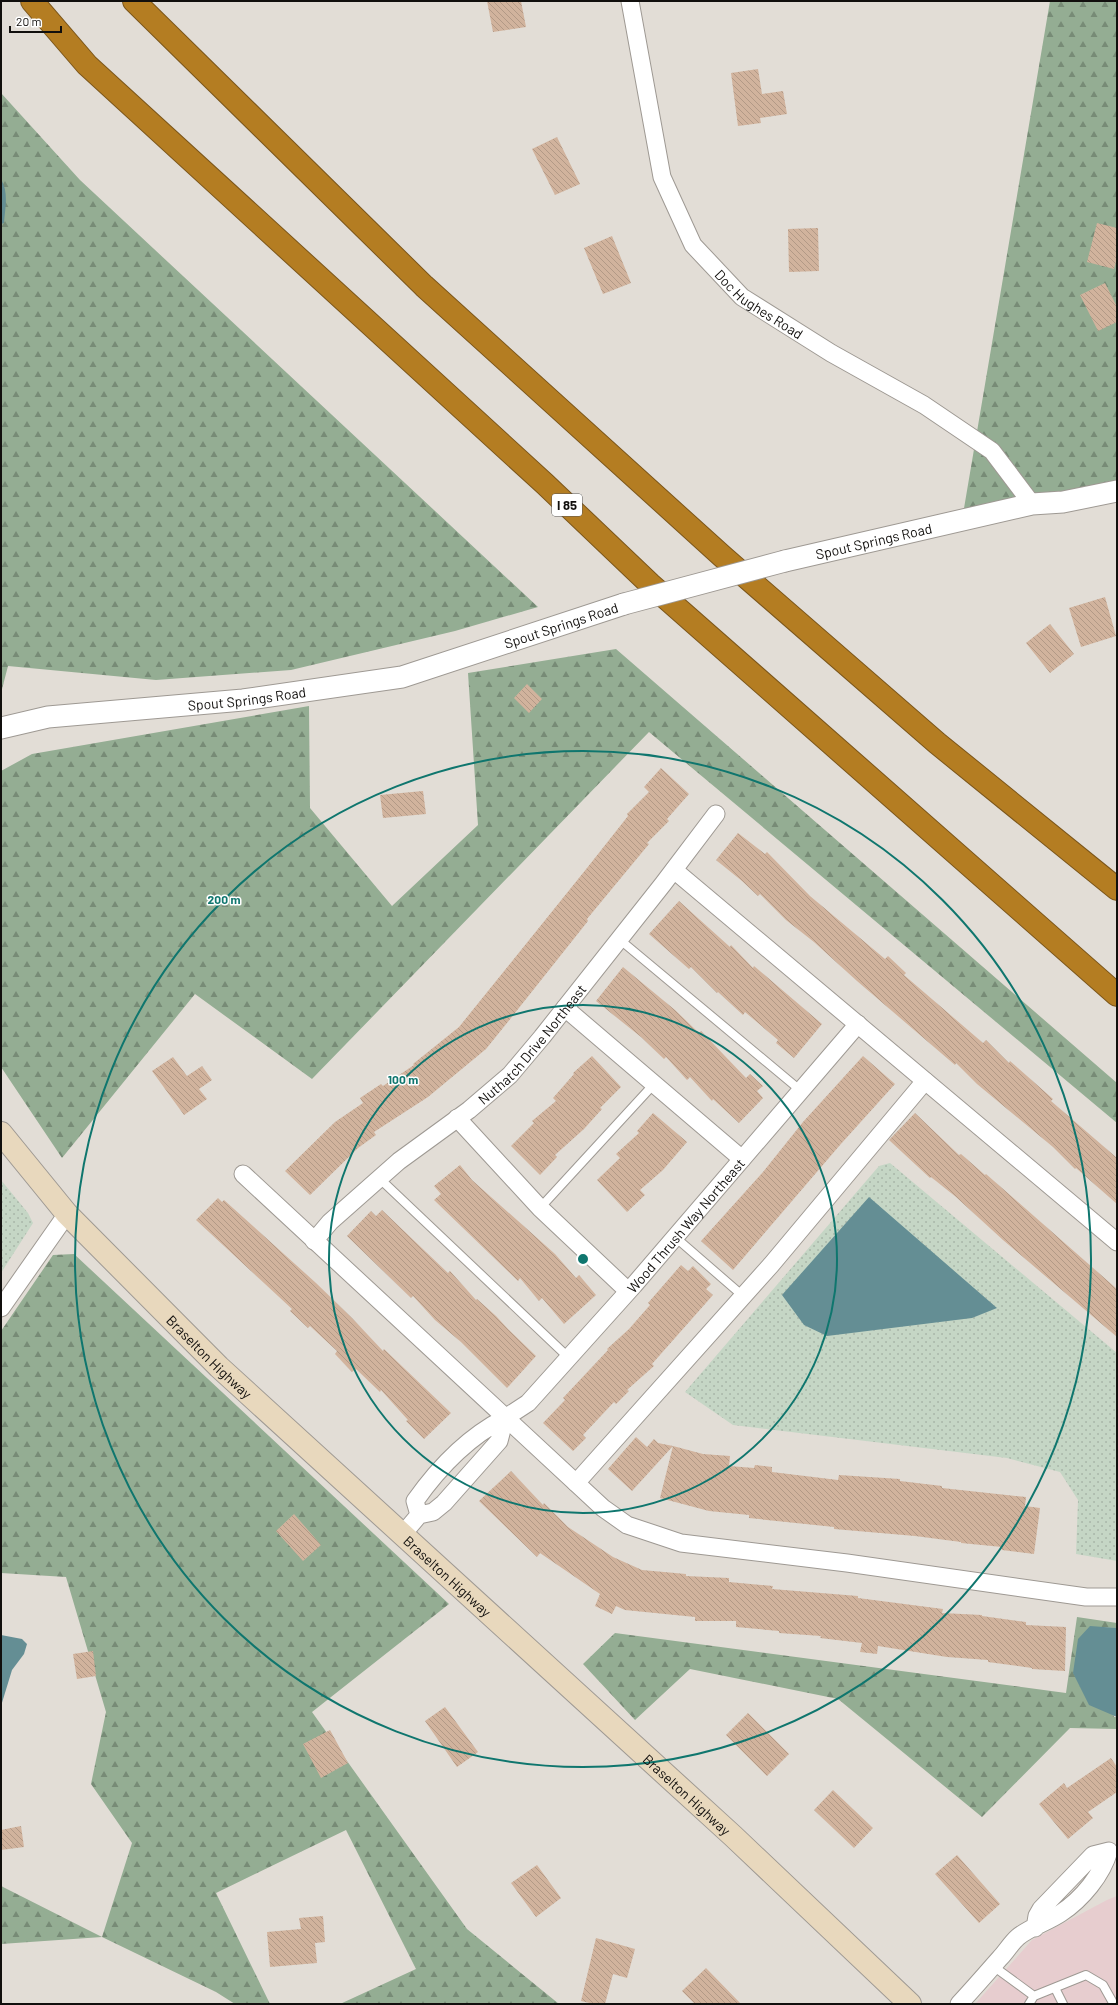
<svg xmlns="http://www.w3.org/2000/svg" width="1118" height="2005" viewBox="0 0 1118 2005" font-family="Barlow,sans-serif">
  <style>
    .commercial { fill: #e7cdcf }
    .grass { fill: url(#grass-dots) }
    .forest { fill: url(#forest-firs) }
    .water { fill: #648e94 }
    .building { fill: url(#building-back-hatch) }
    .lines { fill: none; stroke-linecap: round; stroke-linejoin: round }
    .service-casing { stroke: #9e9993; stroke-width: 10 }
    .minor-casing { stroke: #9e9993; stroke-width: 19 }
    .tertiary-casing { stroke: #9e9993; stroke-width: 23 }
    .secondary-casing { stroke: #9e9993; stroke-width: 24 }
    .motorway-casing { stroke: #7b561b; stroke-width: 24 }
    .service { stroke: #fff; stroke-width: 8 }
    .minor { stroke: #fff; stroke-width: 17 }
    .tertiary { stroke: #fff; stroke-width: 21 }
    .secondary { stroke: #e8d8bd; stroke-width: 22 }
    .motorway { stroke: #b47d22; stroke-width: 22 }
    .tertiary-bridge-casing { stroke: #9e9993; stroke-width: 23; stroke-linecap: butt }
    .tertiary-bridge { stroke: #fff; stroke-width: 21 }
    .ring { fill: none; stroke: #0f766e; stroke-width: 2 }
    .labels { text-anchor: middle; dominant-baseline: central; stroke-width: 3; stroke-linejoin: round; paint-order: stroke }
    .shield { fill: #fff; stroke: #585756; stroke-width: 1 }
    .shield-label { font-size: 13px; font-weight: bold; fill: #110f0d }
    .street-label { font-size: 14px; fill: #110f0d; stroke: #fff }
    .centre { fill: #0f766e; stroke: #fff; stroke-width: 2 }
    .ring-label { font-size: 12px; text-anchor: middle; font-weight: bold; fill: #0f766e; stroke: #fff; stroke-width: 3; stroke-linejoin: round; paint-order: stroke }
  </style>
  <defs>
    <pattern id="grass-dots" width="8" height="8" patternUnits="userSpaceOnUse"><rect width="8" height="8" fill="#c5d6c5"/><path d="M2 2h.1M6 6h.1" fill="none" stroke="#a8b6a8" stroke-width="1.8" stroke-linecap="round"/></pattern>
    <pattern id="forest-firs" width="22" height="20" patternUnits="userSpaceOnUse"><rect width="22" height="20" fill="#94ad93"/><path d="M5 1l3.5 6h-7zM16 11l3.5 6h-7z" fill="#778b76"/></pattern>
    <pattern id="building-back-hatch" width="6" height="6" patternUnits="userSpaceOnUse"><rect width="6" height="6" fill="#d1b39d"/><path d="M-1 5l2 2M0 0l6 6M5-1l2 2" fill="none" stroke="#b29986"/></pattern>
  </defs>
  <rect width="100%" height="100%" fill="#e2ddd6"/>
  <!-- commercial -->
  <path class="commercial" d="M1117,1896V2004H975L1032,1940L1107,1900Z"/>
  <!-- grass -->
  <path class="grass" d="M890,1163L1117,1353V1561L1076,1554L1078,1500L1060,1472L1007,1458L733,1425L685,1392L879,1166Z
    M1,1180L28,1213L33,1223L1,1273Z"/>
  <!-- forest -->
  <path class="forest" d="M1050,1H1117V500L961,526Z
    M1,93L80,180L538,607L455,631L291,670L156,680L8,666L1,693Z
    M616,649L1117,1083V1123L649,732L312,1079L195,994L62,1158L1,1067V771L32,754L309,706L310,808L392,906L478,825L468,673Z
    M74,1254L449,1604L312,1712L467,1929L559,2004H340L416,1969L346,1830L216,1893L270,2004H235L216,1992L102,1937L1,1944V1886L102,1937L132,1843L91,1784L106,1712L66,1577L1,1573V1331L53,1255Z
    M1077,1617L1117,1623V1628L1090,1627L1114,1717H1117V1729L1070,1728L982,1817L838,1699L690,1669L635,1720L583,1664L615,1633L1066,1693Z"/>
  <!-- water -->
  <path class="water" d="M1,179C9,193 5,208 4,223L1,224Z
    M869,1197L997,1308L972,1318L827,1336L804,1325L782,1295Z
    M1090,1626L1117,1628V1717L1089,1705L1073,1673L1078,1639Z
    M1,1635L22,1639L27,1644L24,1654L12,1670L1,1706Z"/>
  <!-- building -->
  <path class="building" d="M487,1H521L526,27L493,32Z
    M758,69L762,94L783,91L787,114L760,118L761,123L738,126L731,73Z
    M557,137L580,184L555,195L532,149Z
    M1097,223L1117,228V258L1114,269L1087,262Z
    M818,228L819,271L789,272L788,229Z
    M612,236L631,283L603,294L584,248Z
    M1105,283L1117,307V322L1098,331L1080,295Z
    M1105,597L1116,636L1081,647L1069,608Z
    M1050,624L1074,654L1050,673L1026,643Z
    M527,684L542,699L529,713L514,698Z
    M661,768L689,794L667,819L669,821L647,843L649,844L587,919L588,921L507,1023L486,1049L428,1097L374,1132L376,1135L358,1148L310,1195L285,1171L335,1122L363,1103L360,1098L381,1084L383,1086L414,1065L413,1064L459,1027L587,868L628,816L627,814L649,792L644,787Z
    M423,791L426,814L383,818L380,795Z
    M738,833L765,854L767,852L810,896L885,959L888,956L906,973L904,975L983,1043L986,1040L1009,1063L1010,1061L1053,1099L1051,1101L1117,1158V1204L1076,1168L1075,1169L1053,1147L977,1084L956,1063L955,1065L857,981L814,942L786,920L760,894L758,896L742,881L716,860Z
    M679,901L730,947L731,945L753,968L754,966L822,1024L794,1058L776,1043L778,1040L745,1012L743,1015L718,992L717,993L691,967L689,969L649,934Z
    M623,967L675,1010L699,1033L701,1031L746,1078L750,1074L763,1086L757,1091L763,1098L739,1123L713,1099L712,1101L690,1077L687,1080L666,1057L664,1059L641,1037L596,1001Z
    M592,1056L621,1087L600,1108L602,1109L584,1129L555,1155L557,1157L540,1175L511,1146L534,1123L532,1121L556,1101L553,1098L574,1074L573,1073Z
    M863,1056L895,1084L840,1145L733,1270L701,1241L763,1172L803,1122Z
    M173,1057L187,1076L202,1066L212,1080L199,1089L207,1099L184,1115L152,1071Z
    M653,1113L687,1142L663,1170L640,1190L645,1195L627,1212L597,1180L620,1158L616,1154L639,1133L637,1131Z
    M915,1113L959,1155L961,1154L985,1175L986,1174L1117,1289V1337L1003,1240L956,1197L931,1177L930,1178L889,1140Z
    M460,1165L472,1180L555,1254L576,1278L579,1275L596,1295L564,1324L542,1298L539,1301L520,1278L518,1281L434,1200L441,1194L434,1186Z
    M218,1198L222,1202L224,1200L316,1283L352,1318L383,1351L384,1349L451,1413L424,1439L406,1421L408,1420L381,1390L380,1392L356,1369L352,1372L335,1354L337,1351L310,1326L308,1328L290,1311L292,1309L196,1220Z
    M382,1210L448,1273L450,1271L476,1300L477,1299L496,1316L508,1329L536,1356L507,1388L461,1342L435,1320L413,1296L411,1298L347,1236L371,1211L376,1216Z
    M681,1265L688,1271L693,1266L711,1284L706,1289L713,1295L652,1364L654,1366L627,1390L629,1391L616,1404L614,1402L583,1435L586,1438L573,1451L543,1423L565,1400L563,1398L608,1350L607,1349L629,1329L650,1305L648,1303Z
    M636,1437L647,1447L654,1439L658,1443L673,1446L632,1491L608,1469Z
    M673,1446L703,1454L730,1456L729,1466L754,1468L755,1465L772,1467V1472L838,1480L839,1475L900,1479V1481L942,1486V1488L1026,1497L1025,1506L1040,1508L1034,1554L1002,1550V1547L961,1543V1542L915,1536L834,1529V1527L749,1518V1515L709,1511L660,1498Z
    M511,1471L543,1505L544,1503L568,1527L613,1557L642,1570L686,1574V1576L729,1578V1582L773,1586L772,1589L858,1596V1598L943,1609L942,1613L982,1615V1616L1026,1622V1625L1066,1627L1065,1671L1032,1669V1668L988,1662V1660L947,1657L878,1646L877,1654L860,1652L862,1643L820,1638L821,1636L779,1633V1631L736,1627V1621H695V1617L625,1610L616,1606L612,1614L595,1606L600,1594L540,1553L537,1557L479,1501Z
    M294,1514L321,1545L303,1561L276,1531Z
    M93,1651L96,1676L77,1679L73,1654Z
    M445,1707L478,1752L457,1767L425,1721Z
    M748,1713L789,1754L767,1776L726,1735Z
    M330,1730L348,1763L321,1778L303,1744Z
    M1111,1758L1117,1767V1792L1088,1812L1093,1818L1068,1839L1039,1804L1064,1783L1067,1788Z
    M833,1790L873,1828L854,1848L814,1810Z
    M21,1826L24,1847L1,1850V1830Z
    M957,1855L1000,1904L979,1923L935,1874Z
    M537,1865L561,1898L536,1917L511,1883Z
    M323,1916L325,1942L315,1943L317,1963L270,1967L267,1932L301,1929L299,1918Z
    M596,1938L635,1949L627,1978L613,1974L605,2004H594L581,2001Z
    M706,1968L741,2004H695L682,1991Z"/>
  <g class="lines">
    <!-- service casing -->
    <g class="service-casing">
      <path id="service" d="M619,939L800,1090
        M379,1178L568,1357
        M540,1208L654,1084
        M675,1237L743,1296
        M993,1966L1034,1996L1029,2004
        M1055,1988L1063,2004
        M1034,1996L1086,1975L1103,1985L1112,2001"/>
    </g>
    <!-- minor casing -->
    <g class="minor-casing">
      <g id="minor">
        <path id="s1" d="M630,1L662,177L693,245L742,297L831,353L924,405L992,451L1032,504"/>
        <path d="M674,870L1117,1242"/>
        <path d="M565,1008L742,1159"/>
        <path d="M457,1118L540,1208L628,1291"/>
        <path d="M243,1174L603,1508L627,1525L681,1543L847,1563L1086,1597H1117"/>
        <path id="s2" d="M314,1241L330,1222L399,1161L469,1110L510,1075L542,1037L663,884L716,814"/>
        <path d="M1,1308L67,1214"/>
        <path id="s3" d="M505,1418L528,1403L634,1285L858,1024"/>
        <path d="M576,1483L771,1265L925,1081"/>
        <path d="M403,1534L419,1515L433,1512L444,1503L499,1441L505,1418C468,1437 439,1467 415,1501L419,1515"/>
        <path d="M959,2004C973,1989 986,1974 1000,1958C1006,1952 1011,1943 1018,1937C1030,1927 1048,1922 1061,1913C1082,1899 1102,1875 1109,1851L1093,1855L1041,1909L1037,1916L1035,1928"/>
      </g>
    </g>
    <!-- tertiary casing -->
    <g class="tertiary-casing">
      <g id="tertiary">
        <path id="s4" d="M785,561L1032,504L1063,502L1117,491"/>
        <path id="s5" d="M1,728L48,717L243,700L402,677L624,604"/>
      </g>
    </g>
    <!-- secondary casing -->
    <g class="secondary-casing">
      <g id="secondary">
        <path id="s6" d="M1,1133L67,1214L219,1367L733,1836L910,2004"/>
      </g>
    </g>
    <!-- motorway casing -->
    <g class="motorway-casing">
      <path id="motorway" d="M32,1L87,65L545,484L650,584L1117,995
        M134,1L424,286L722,556L937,743L1117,889"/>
    </g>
    <!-- service -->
    <use href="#service" class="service"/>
    <!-- minor -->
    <use href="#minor" class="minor"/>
    <!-- tertiary -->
    <use href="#tertiary" class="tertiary"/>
    <!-- secondary -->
    <use href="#secondary" class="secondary"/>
    <!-- motorway -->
    <use href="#motorway" class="motorway"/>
    <!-- tertiary-bridge casing -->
    <g class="tertiary-bridge-casing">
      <path id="tertiary-bridge" d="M624,604L785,561"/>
    </g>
    <!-- tertiary-bridge -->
    <use href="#tertiary-bridge" class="tertiary-bridge"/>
  </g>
  <!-- distance rings -->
  <g class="ring">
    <circle cx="583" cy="1259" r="254"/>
    <circle cx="583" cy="1259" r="508"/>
  </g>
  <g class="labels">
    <!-- shield labels -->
    <rect class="shield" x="552" y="494" width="30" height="22" rx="3"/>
    <g class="shield-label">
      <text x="567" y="505">I 85</text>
    </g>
    <!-- street labels -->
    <g class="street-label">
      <text stroke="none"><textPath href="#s1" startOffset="343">Doc Hughes Road</textPath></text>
      <text stroke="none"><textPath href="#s4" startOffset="91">Spout Springs Road</textPath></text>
      <text stroke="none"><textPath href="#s5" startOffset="572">Spout Springs Road</textPath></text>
      <text stroke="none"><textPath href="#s5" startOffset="248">Spout Springs Road</textPath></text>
      <text stroke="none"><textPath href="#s2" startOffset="295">Nuthatch Drive Northeast</textPath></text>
      <text stroke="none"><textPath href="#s3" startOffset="265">Wood Thrush Way Northeast</textPath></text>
      <text stroke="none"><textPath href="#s6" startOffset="306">Braselton Highway</textPath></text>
      <text stroke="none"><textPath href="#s6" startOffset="630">Braselton Highway</textPath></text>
      <text stroke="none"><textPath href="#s6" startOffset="954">Braselton Highway</textPath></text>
    </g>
  </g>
  <circle cx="583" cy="1259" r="6" class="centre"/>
  <g class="ring-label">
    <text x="224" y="904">200 m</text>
    <text x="403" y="1084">100 m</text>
  </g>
  <!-- border -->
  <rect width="1118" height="2005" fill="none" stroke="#110f0d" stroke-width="4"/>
  <!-- scale -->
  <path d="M10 26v6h51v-6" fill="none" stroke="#110f0d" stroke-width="2"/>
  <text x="16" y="26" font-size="12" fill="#110f0d" stroke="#ffffff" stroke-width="3" paint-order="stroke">20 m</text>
</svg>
